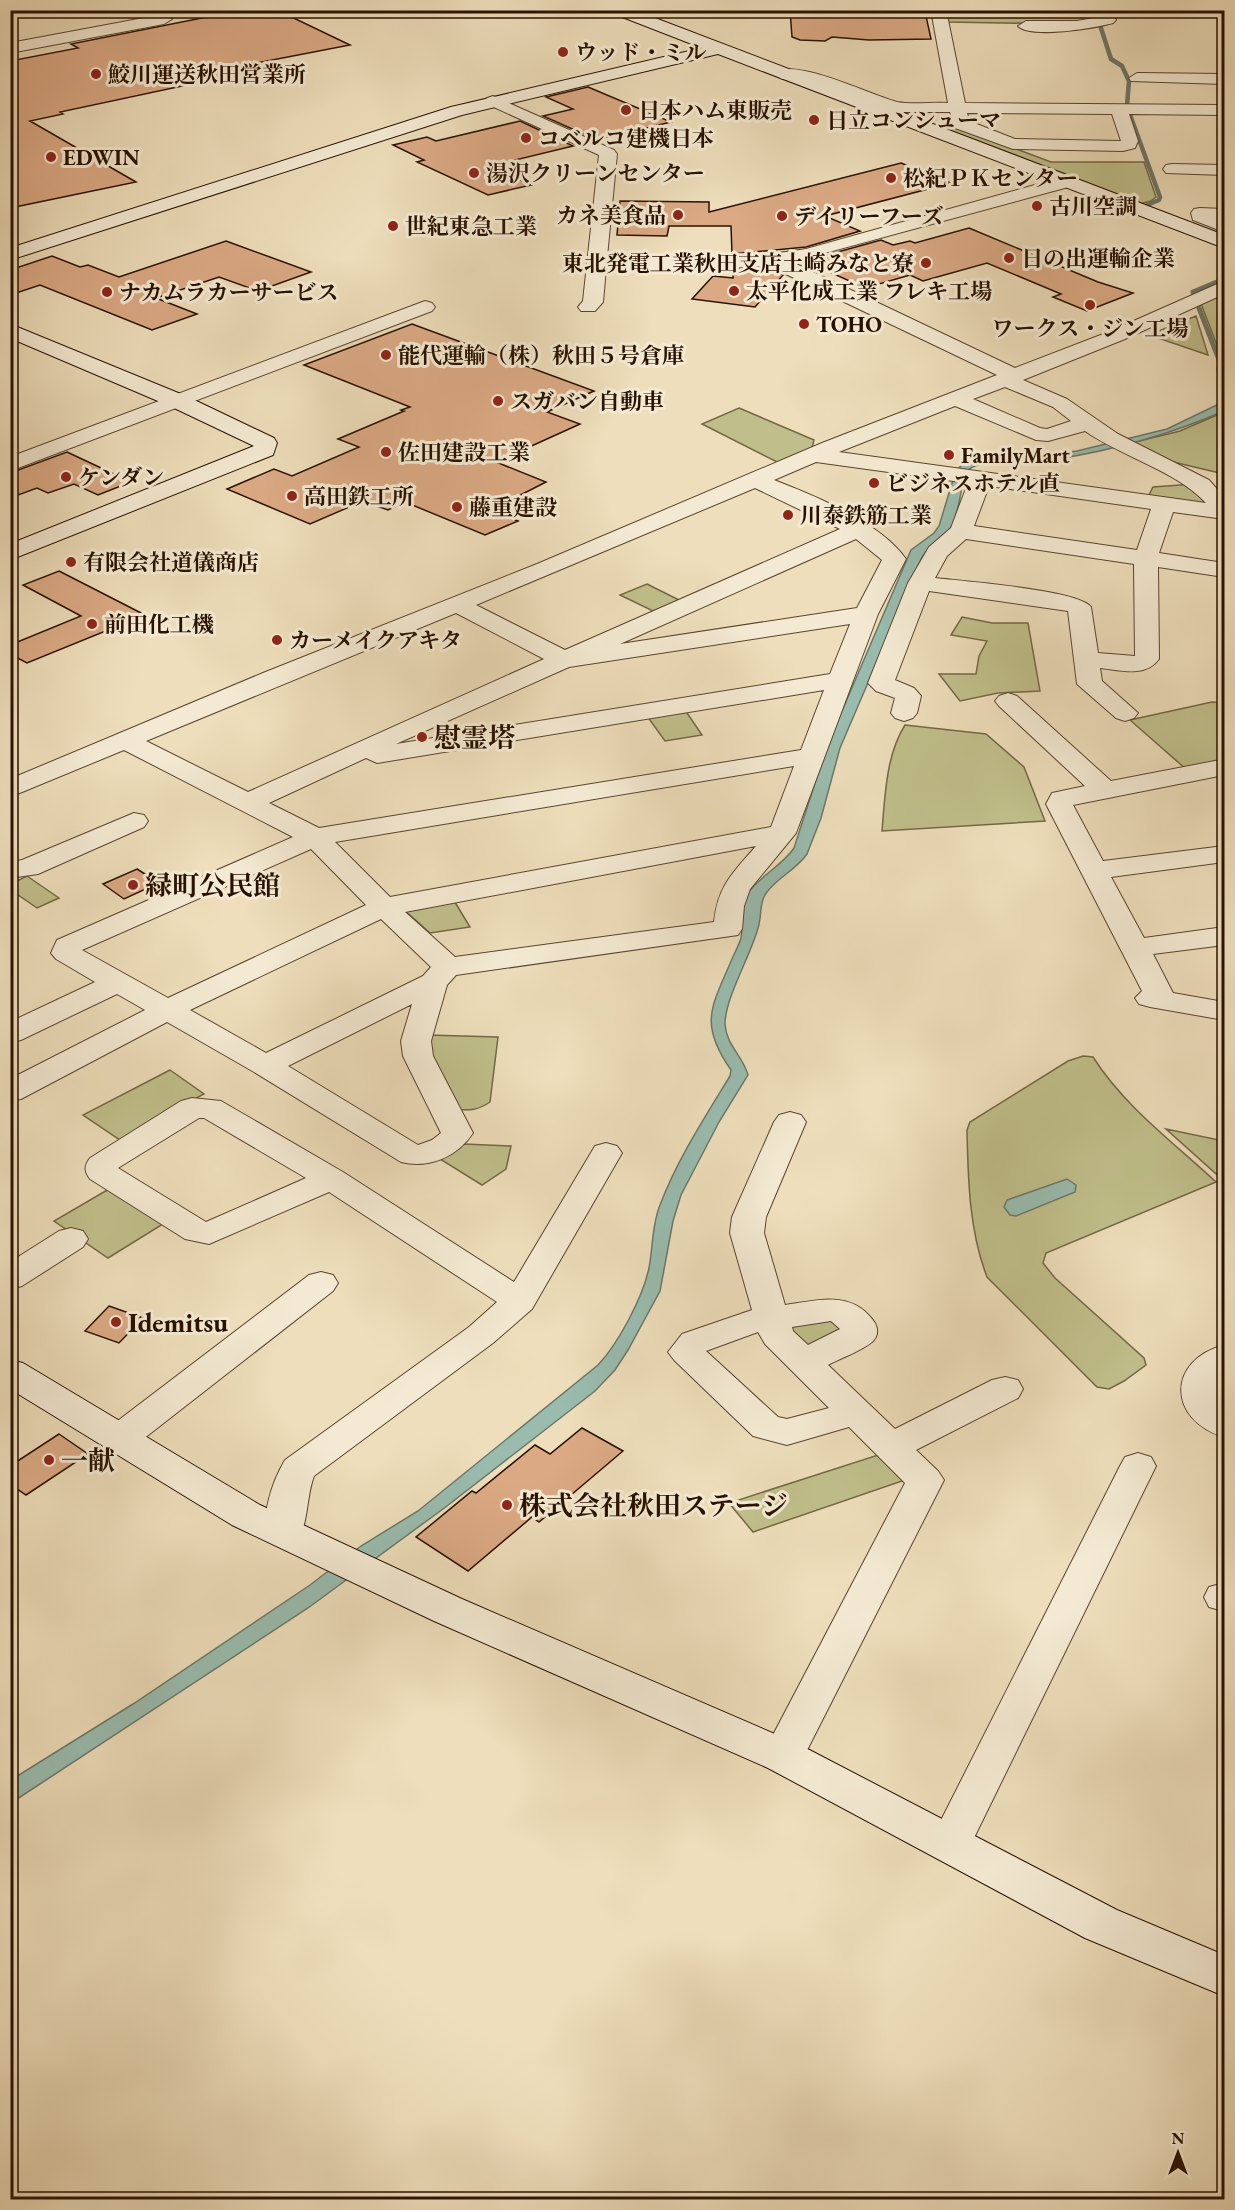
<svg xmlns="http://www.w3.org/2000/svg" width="1235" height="2210" viewBox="0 0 1235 2210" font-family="'EB Garamond','Noto Serif JP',serif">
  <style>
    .green { fill: #c0bf8b; stroke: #746846; stroke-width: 1.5 }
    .water { fill: #99bcaf; stroke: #6c7869; stroke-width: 1.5 }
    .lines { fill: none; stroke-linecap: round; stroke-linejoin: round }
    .stream-far1 { stroke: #6c7869; stroke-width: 4.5 }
    .stream { stroke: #6c7869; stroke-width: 5 }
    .building { fill: #dbaa85; stroke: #281100; stroke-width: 1.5 }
    .street-casing { stroke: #5a442f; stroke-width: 2 }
    .secondary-casing { stroke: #281100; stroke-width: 2 }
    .street { fill: #f4ead3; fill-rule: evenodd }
    .secondary { fill: #f4ead3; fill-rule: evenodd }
    .poi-dot { fill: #8f2418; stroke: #f4ead3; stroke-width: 2 }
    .labels { text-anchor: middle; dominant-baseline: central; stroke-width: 6; stroke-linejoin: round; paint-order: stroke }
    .far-poi-label { font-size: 22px; font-weight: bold; fill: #281100; stroke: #f4ead3; text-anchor: start }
    .poi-label { font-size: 27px; font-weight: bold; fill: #281100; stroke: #f4ead3; text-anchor: start }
  </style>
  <rect width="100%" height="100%" fill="#eedebb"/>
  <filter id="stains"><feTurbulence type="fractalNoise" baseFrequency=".00333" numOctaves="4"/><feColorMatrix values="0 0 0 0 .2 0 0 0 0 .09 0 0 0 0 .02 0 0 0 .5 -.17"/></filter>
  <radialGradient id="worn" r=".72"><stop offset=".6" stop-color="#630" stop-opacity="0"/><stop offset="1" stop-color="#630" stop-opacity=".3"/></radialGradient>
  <!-- green -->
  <path class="green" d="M944,11H1091L1094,19L1073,24L946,22Z
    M952,125L1051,162H1144L1156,197L1151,201L1139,204L939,128Z
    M1224,290V361H1223L1200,301Z
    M1196,316L1208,355L1149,335Z
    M739,408L814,440L812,448L777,462L702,424Z
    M1224,412V474L1169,461L1131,443L1180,431Z
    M1194,484L1213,506L1148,497L1153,487Z
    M647,584L681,601L655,612L620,595Z
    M962,617L992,623H1028L1040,691L998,693L960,701L939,674H976L979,656L987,641L951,635Z
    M1212,702L1224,703V761L1187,770L1130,720Z
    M685,710L702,735L665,741L647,716Z
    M905,725L986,734L1024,767L1045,821L882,831C885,796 886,755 905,725Z
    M27,876L59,898L37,908L11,890V884Z
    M453,899L470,927L430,933L401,907Z
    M427,1035L498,1037L490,1102C478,1110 470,1111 456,1109L425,1049Z
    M1083,1056L1093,1057C1124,1106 1174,1143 1216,1182L1046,1253L1043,1263L1055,1278L1144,1358L1146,1365L1124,1381L1109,1389L1097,1387L987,1277C969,1231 968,1178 967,1130L970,1122L1068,1061Z
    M170,1070L204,1094L120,1140L83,1115Z
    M1166,1129L1224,1141V1181Z
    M464,1144L511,1146L506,1169L482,1185L435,1156Z
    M109,1189L163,1224L108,1258L54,1221Z
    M835,1315L851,1333L804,1347L794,1336L790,1321Z
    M878,1455L905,1480L753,1532L729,1503Z"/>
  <!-- water -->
  <path class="water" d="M1224,362V411C1171,434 1114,450 1057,459C1028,464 991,454 966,471C960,488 960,512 951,527C943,540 928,545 921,559L840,748L821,818L807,854C796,870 778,877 767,892C759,901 762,917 758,928C751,955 725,998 725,1024C726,1045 743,1056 748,1075L719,1122L681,1195L673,1221L660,1291L628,1350L615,1370L595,1391L447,1506L308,1608L11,1803V1780L133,1704L310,1585L361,1546L418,1511L598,1365C618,1344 643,1297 649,1268C653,1247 652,1224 660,1205C677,1160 705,1117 730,1076L731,1070C698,1023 712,1006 732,959C735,952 739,945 741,938C744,924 739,905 748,893C761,875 782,866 794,848L827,746L911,550L934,533L939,526L956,470L965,463L977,460L1029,457L1077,451L1167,429L1221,403L1217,368Z
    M1067,1179L1076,1185L1075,1192L1016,1216L1010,1215L1004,1207L1007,1200Z"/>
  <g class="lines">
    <!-- stream-far1 -->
    <path class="stream-far1" d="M1095,10L1097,18
      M1100,25L1111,59L1122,66L1129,81L1127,106
      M1129,112L1160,197L1159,200L1147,205"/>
    <!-- stream -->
    <path class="stream" d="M1193,292L1224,279
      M1199,308L1223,370"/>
  </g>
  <!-- building -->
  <path class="building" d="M242,10H277L350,45L251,64L262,69L60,112L63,114L30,121L136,182L10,208V61L78,48L71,44Z
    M790,10H916L917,16H926L931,39L869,40L832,37L825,41L800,40L792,37Z
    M588,87L671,122L597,140L543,116L573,109L546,97Z
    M520,121L573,146L490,166L531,185L488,195L417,162L424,160L393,145L427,137L436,141Z
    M901,163L951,183L825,216L860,231L806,247L732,254L731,226H669L667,236L617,235L620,201L709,202V212Z
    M969,228L1098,282L1133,293L1087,311L1053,297L1061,294L987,263L923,281L910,275L865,288L805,261L881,240L893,245L910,241L915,243Z
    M226,241L311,272L258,291L219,277L156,298L197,314L152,330L40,285L10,295V270L52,256L80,267L88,265L119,277Z
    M769,268L783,275L755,307L692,299L713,276L733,278V270Z
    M412,324L594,391L547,412L580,424L496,462L546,482L491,510L518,521L485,535L405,502L388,510L363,501L310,524L227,489L274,469L292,476L359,447L338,439L404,411L401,410L410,407L304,365Z
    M67,452L131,482L98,495L74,484L48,493L37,488L10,498V473Z
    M59,571L145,615L27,663L10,654V645L81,616L23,585Z
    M137,869L159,883L124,899L103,884Z
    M109,1306L143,1318L119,1343L85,1331Z
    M582,1428L623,1451L539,1522L532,1517L468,1571L416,1537L472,1491L476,1493L535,1445L550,1454Z
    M59,1434L88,1454L26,1495L10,1484V1466Z"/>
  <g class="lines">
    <!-- street casing -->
    <g class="street-casing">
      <path id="street" d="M140,10H159L172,19L164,24L10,53V43L149,17Z
        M931,10H946L965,103L1224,105V115L1129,114L1138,141L1135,148L1123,151L1013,149L955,128L950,112H897L802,80L782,79L774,74C790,55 875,97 897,102C913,105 932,102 948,103ZM967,113L1112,114L1121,141L1015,139L969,121Z
        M1096,10H1224V17H1114L1116,20L1113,23C1096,28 1030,39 1018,26L1026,21H1077L1099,17Z
        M1137,73L1224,74V84L1131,81L1129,78Z
        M493,96L614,150L617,154L607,257C674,258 740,260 806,249L1060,178H1072L1075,182L1072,186L792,262L1015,368L1111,331L1224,281V294L1125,339L1023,380L1067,399L1118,434L1209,480L1224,497V519L1173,512L1159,553L1224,563V577L1158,567L1159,659C1146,678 1119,670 1100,668L1102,681L1138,713L1134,718L1125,721L1116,718L1077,684L1068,611L929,591L895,680L914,688L921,696L917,713L913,718L904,721L895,718L891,713L895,698L876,691L868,683L908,583L929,547L951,528L968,483L816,462L774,480C815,496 880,522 906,559L878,614L796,833L750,889L744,906L742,929L738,935L456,975L447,985L431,1041L433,1056L473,1133C457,1157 429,1169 401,1162L254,1072L167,1022L21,1099L10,1101V1079L145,1010L117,994L21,1040L10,1043V1022L95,982L56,959L51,953L57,940L293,837L124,750L10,797V779L263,673L537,564L822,443L997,375L769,266L703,269L606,268L603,302L595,311H581L578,307L583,301L599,155L487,104L485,101L487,98ZM1005,387L1053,407L1071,421L1047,429L1040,428L973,399ZM955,406L1036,440L1048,441L1085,431C1122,457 1175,470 1206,503L839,452ZM989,486L1151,509L1137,550L974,526ZM755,488L840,529L565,650L476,605ZM856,539L882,560L857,608L620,644ZM966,539L1134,564L1135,656L1098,653L1091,607C1080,590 961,581 935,578L947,556ZM456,613L544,659L248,792L146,741ZM850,624L830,674L396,744L569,667ZM824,690L801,750L319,828L269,803L366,758L377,763ZM794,766L771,827L390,897L335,842ZM756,846C733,873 718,885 714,922L455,957L405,912ZM311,849L366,905L168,998L82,950ZM381,919L431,967L423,976L266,1053L190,1010ZM412,1004L401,1041L403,1056L441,1133L432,1140L418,1145L288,1066Z
        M1172,164L1224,165V175L1166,173L1163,169L1166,165Z
        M1200,208L1224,209V219H1222L1224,221V232L1193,220L1191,213L1194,209Z
        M425,301L432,303L435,307L432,311L10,471V457Z
        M1008,693L1017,696L1111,781L1220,760L1224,761V775L1073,805L1103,861L1224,846V862L1111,877L1144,938L1224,927V945L1153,954L1173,993L1224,1002V1020L1150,1007L1139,1004L1135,998L1142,991L1046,804L1052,793L1085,786L999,706L995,701L999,696Z
        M134,813L144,815L148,821L144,827L38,874L10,878V862L22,860Z
        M192,1098L221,1101L343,1172L514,1282L595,1146L606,1143L617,1146L622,1153L532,1309L493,1343L314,1476C306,1497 309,1522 297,1542L284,1546L271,1542C258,1520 273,1480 285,1460L469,1327L497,1302L329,1192L209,1244L185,1239L90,1179C84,1171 84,1166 90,1158L181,1101ZM199,1118H204L306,1178L206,1222L118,1168Z
        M790,1112L801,1115L806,1122L766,1217L764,1233L785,1305C819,1300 853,1290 875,1323C878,1329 878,1335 874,1340C866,1349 839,1359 828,1365L895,1429L992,1380L1005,1377L1018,1380L1023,1389L1018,1398L916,1450L938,1471L944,1480L798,1768L783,1772L768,1768L762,1756L905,1483L849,1427L787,1445L753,1436L674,1360L668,1352L682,1334L752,1310L730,1233L732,1217L774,1122L779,1115ZM831,1321L840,1329L808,1345L793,1331L792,1327ZM758,1332L765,1344L829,1408L787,1419L778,1417L706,1351Z
        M71,1228L83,1231L88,1239L83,1247L22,1286L10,1289V1262L59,1231Z
        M321,1272L333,1275L338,1283L333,1291L133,1447L120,1451L107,1447L102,1438L107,1429L309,1275Z
        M1224,1345V1374L1218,1379V1400L1224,1405V1437C1168,1420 1166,1361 1224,1345Z
        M1138,1453L1151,1457L1156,1466L971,1844L965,1856L950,1861L935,1856L929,1844L1120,1466L1125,1457Z
        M1224,1583V1611H1223L1209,1607L1204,1597L1209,1587Z"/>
    </g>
    <!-- secondary casing -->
    <g class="secondary-casing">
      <path id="secondary" d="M611,10H634L1224,235V248L718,54L462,115L10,260V248L451,107L702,48L612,13Z
        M10,324L188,397L274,438L277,443L273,455L10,560V544L254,446L172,407L10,338Z
        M10,1360L23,1363L260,1505L462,1599L798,1744L1117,1910L1224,1955V1996L1085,1938L768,1768L434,1621L232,1525L10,1389Z"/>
    </g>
    <!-- street -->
    <use href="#street" class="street"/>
    <!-- secondary -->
    <use href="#secondary" class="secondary"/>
  </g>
  <!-- markers -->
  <g class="poi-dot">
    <circle cx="563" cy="52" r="6"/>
    <circle cx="96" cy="74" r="6"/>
    <circle cx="626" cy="110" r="6"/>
    <circle cx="814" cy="120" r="6"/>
    <circle cx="526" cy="138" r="6"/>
    <circle cx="51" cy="157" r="6"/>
    <circle cx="474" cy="173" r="6"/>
    <circle cx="891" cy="178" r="6"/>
    <circle cx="1037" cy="206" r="6"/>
    <circle cx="678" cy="215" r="6"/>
    <circle cx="782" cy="216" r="6"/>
    <circle cx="393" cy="226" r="6"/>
    <circle cx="1009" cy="258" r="6"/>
    <circle cx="926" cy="263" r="6"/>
    <circle cx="734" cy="291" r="6"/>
    <circle cx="107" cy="292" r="6"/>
    <circle cx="1090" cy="305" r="6"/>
    <circle cx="804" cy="324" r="6"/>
    <circle cx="386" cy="355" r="6"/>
    <circle cx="498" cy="401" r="6"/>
    <circle cx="386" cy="452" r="6"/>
    <circle cx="949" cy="455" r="6"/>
    <circle cx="66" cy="477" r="6"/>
    <circle cx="874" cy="483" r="6"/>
    <circle cx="292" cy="496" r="6"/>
    <circle cx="457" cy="507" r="6"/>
    <circle cx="788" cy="515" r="6"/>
    <circle cx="71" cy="562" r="6"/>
    <circle cx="92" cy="624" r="6"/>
    <circle cx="277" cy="640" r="6"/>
    <circle cx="422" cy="737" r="6"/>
    <circle cx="133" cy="885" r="6"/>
    <circle cx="116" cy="1322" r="6"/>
    <circle cx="49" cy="1460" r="6"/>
    <circle cx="507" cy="1505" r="6"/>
  </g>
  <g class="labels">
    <!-- far-poi labels -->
    <g class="far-poi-label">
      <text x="575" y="52">ウッド・ミル</text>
      <text x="108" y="74">鮫川運送秋田営業所</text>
      <text x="638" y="110">日本ハム東販売</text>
      <text x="826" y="120">日立コンシューマ</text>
      <text x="538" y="138">コベルコ建機日本</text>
      <text x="63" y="157">EDWIN</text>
      <text x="486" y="173">湯沢クリーンセンター</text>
      <text x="903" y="178">松紀ＰＫセンター</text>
      <text x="1049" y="206">古川空調</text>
      <text x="666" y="215" text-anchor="end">カネ美食品</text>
      <text x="794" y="216">デイリーフーズ</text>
      <text x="405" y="226">世紀東急工業</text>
      <text x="1021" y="258">日の出運輸企業</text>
      <text x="914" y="263" text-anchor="end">東北発電工業秋田支店土崎みなと寮</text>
      <text x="746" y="291">太平化成工業 フレキ工場</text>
      <text x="119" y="292">ナカムラカーサービス</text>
      <text x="816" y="324">TOHO</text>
      <text x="1090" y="328" text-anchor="middle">ワークス・ジン工場</text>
      <text x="398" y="355">能代運輸（株）秋田５号倉庫</text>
      <text x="510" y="401">スガバン自動車</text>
      <text x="398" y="452">佐田建設工業</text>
      <text x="961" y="455">FamilyMart</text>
      <text x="78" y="477">ケンダン</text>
      <text x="886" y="483">ビジネスホテル直</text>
      <text x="304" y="496">高田鉄工所</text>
      <text x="469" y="507">藤重建設</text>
      <text x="800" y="515">川泰鉄筋工業</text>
      <text x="83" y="562">有限会社道儀商店</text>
      <text x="104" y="624">前田化工機</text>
      <text x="289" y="640">カーメイクアキタ</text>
    </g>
    <!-- poi labels -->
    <g class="poi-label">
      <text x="434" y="737">慰霊塔</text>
      <text x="145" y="885">緑町公民館</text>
      <text x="128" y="1322">Idemitsu</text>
      <text x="61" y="1460">一献</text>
      <text x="519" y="1505">株式会社秋田ステージ</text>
    </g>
  </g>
  <!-- margin -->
  <rect width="1235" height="2210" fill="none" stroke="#eedebb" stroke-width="36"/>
  <rect x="12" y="12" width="1211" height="2186" fill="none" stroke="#281100" stroke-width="3"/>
  <rect x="18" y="18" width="1199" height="2174" fill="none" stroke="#281100" stroke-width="1.5"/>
  <!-- north arrow -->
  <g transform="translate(1178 2153)" stroke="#f4ead3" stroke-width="4.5" paint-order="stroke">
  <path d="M0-4.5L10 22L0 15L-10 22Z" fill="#281100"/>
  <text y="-9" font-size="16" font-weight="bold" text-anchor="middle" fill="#281100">N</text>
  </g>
  <rect width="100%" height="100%" filter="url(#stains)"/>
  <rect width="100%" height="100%" fill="url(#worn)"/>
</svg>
